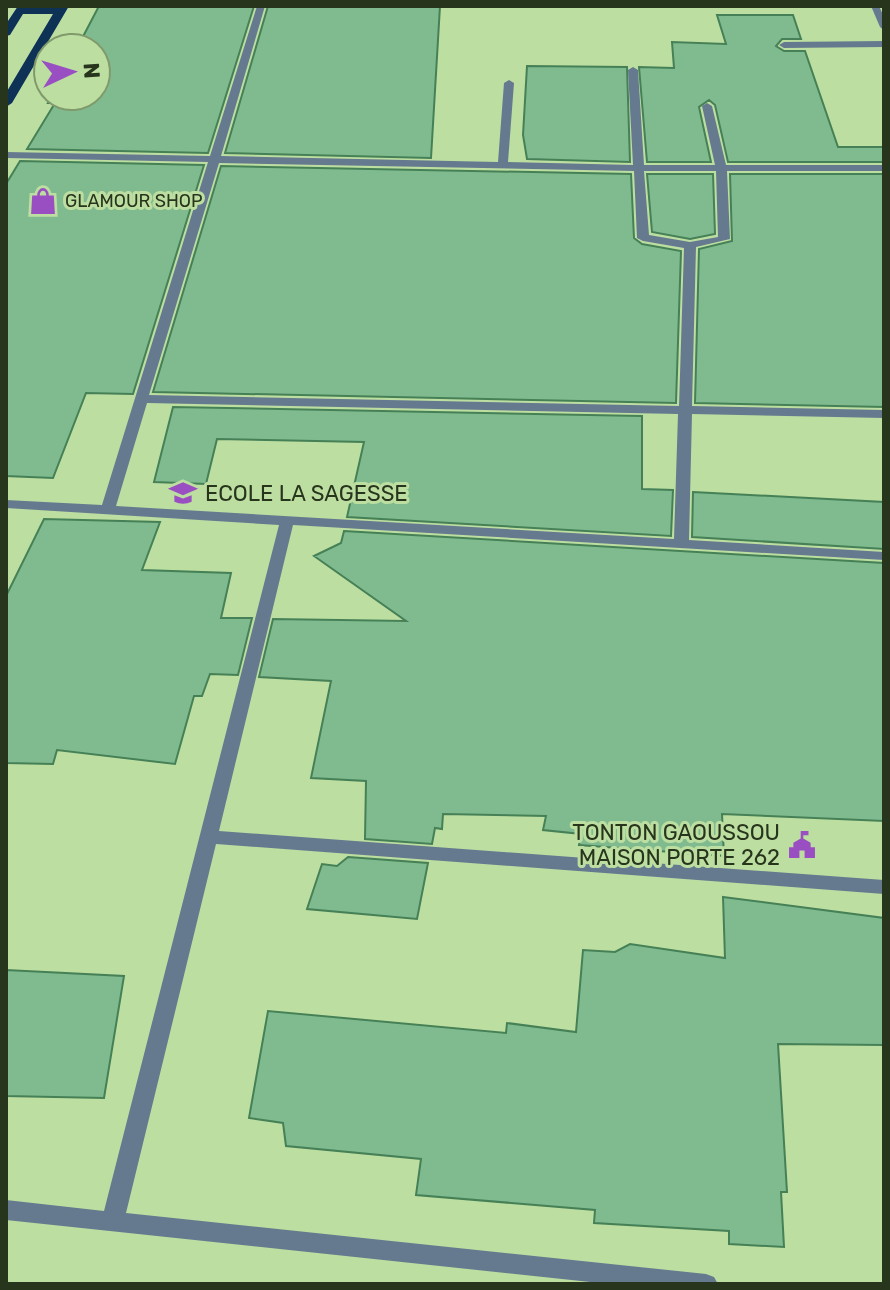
<svg xmlns="http://www.w3.org/2000/svg" width="890" height="1290" viewBox="0 0 890 1290" font-family="Rubik,sans-serif">
  <style>
    .building { fill: #7fbb8e; stroke: #468057; stroke-width: 2 }
    .lines { fill: none; stroke-linecap: round; stroke-linejoin: round }
    .street { fill: #667a8f; fill-rule: evenodd }
    .primary { fill: #0e3256; fill-rule: evenodd }
    .labels { text-anchor: middle; dominant-baseline: central; stroke-width: 6; stroke-linejoin: round; paint-order: stroke }
    .far-poi-label { font-size: 18px; fill: #28351d; stroke: #bddea1; text-anchor: start }
    .poi-label { font-size: 22px; fill: #28351d; stroke: #bddea1; text-anchor: start }
  </style>
  <rect width="100%" height="100%" fill="#bddea1"/>
  <!-- building -->
  <path class="building" d="M99,6H254L208,153L27,149L55,103H48L52,96H96V48H77Z
    M268,6H440L431,158L225,153Z
    M717,15H793L801,39H782L776,46L784,51H805L838,147H884V162H728L715,105L709,100L699,107L711,162H647L639,67L674,68L672,42L726,44Z
    M527,66L627,67L630,162L527,159L523,135Z
    M20,161L204,165L133,394L86,393L53,478L6,476V184Z
    M221,166L631,174L634,238L642,244L681,251L676,403L153,392Z
    M647,174H713L715,234L690,239L652,232Z
    M730,174H884V407L695,403L699,249L732,241Z
    M173,407L642,416V489L673,490L671,536L347,517L364,442L217,439L206,484L154,482Z
    M693,492L884,502V549L692,537Z
    M44,519L160,522L142,570L231,573L221,618H252L238,675L210,674L202,696H194L175,764L57,750L53,764L6,763V596Z
    M344,531L884,563V821L722,814L724,856L579,845L581,834L543,830L546,816L443,814L442,829L435,828L432,844L365,839L366,781L311,778L331,681L259,677L273,619L406,621L314,556L341,543Z
    M348,857L428,863L417,919L307,909L322,864L337,866Z
    M723,897L884,918V1045L778,1044L787,1192H781L784,1247L729,1244V1231L594,1223L595,1210L416,1195L421,1159L286,1146L283,1123L249,1118L268,1011L506,1033L507,1023L576,1032L583,950L615,952L630,944L725,958Z
    M6,970L124,976L104,1098L6,1096Z"/>
  <g class="lines">
    <!-- street -->
    <path class="street" d="M257,6H265L221,156L498,162L504,83L509,80L514,83L508,162L633,165L628,70L633,67L638,70L644,165H715L702,106L707,103L712,106L726,165H884V171H727L730,239L696,247L692,406L884,410V418L692,414L689,540L884,552V560L293,525L219,831L884,880V894L216,844L126,1213L706,1274L714,1277L718,1284H609L6,1220V1200L104,1211L279,525L6,508V500L102,505L208,162L6,158V152L210,156ZM219,163L634,171L637,238L643,241L684,248L679,406L149,395ZM644,171H716L718,237L690,242L649,235ZM147,403L678,414L674,539L116,506Z
      M871,6H879L884,17V30L880,27Z
      M884,41V47L784,48L779,45L784,42Z"/>
    <!-- primary -->
    <path class="primary" d="M18,6H69L12,103L6,107V93L53,14H23L10,35L6,36V24Z"/>
  </g>
  <!-- icons -->
  <defs>
    <g id="shop-bare" transform="scale(2.16)"><path d="M-5-2.5h2.3a2.7 3.5 0 0 1 5.4 0H5L5.5 6h-11ZM-1.5-2.5h3a1.5 2.3 0 0 0-3 0Z" fill="#994fc2" stroke="#bddea1" stroke-width="2.5" paint-order="stroke"/></g>
    <g id="school-bare" transform="scale(2.16)"><path d="M0-5L7-2L0 1L-7-2ZM-4 1L0 2.5L4 1V4Q0 6-4 4Z" fill="#994fc2" stroke="#bddea1" stroke-width="2.5" paint-order="stroke"/></g>
    <g id="civic-bare" transform="scale(2.16)"><path d="M-.6-6.5H3V-4.5H.6V-3L4-1V1h2V6H-6V1h2V-1L-.6-3ZM-1.2 2.5V6h2.4V2.5Z" fill="#994fc2" stroke="#bddea1" stroke-width="2.5" paint-order="stroke"/></g>
  </defs>
  <g fill-rule="evenodd">
    <use href="#shop-bare" x="43" y="201"/>
    <use href="#school-bare" x="183" y="493"/>
    <use href="#civic-bare" x="802" y="845"/>
  </g>
  <g class="labels">
    <!-- far-poi labels -->
    <g class="far-poi-label">
      <text x="65" y="201">GLAMOUR SHOP</text>
    </g>
    <!-- poi labels -->
    <g class="poi-label">
      <text x="205" y="493">ECOLE LA SAGESSE</text>
      <text x="780" y="832" text-anchor="end">TONTON GAOUSSOU<tspan x="780" dy="25">MAISON PORTE 262</tspan></text>
    </g>
  </g>
  <!-- border -->
  <rect width="890" height="1290" fill="none" stroke="#28351d" stroke-width="16"/>
  <!-- north arrow -->
  <g transform="translate(72 72) rotate(86)"><circle r="38" fill="#bddea1" stroke="#819a6c" stroke-width="2"/>
  <path d="M0-6L14 30L0 20L-14 30Z" fill="#994fc2"/>
  <text y="-12" font-size="22" font-weight="bold" text-anchor="middle" fill="#28351d">N</text>
  </g>
</svg>
